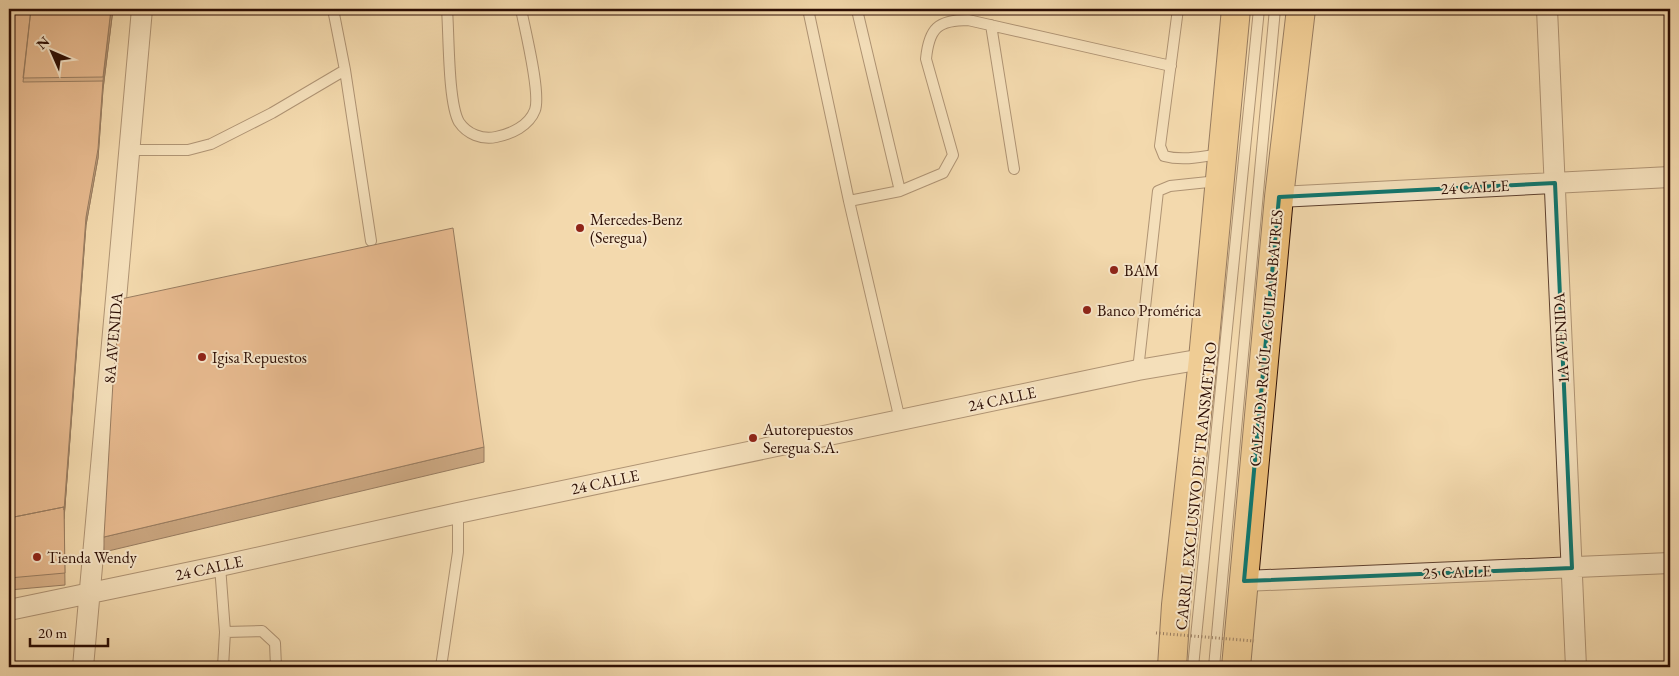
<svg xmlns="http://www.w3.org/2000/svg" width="1679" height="676" viewBox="0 0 1679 676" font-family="'EB Garamond',serif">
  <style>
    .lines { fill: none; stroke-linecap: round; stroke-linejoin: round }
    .lane-casing { stroke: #5e402e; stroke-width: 12 }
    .street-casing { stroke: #5e402e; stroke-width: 22 }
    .highway-casing { stroke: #2c0d03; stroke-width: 30 }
    .lane { stroke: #f7e6ca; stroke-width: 10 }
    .street { stroke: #f7e6ca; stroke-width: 20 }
    .highway { stroke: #eabc76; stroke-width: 28 }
    .path-bridge { stroke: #2c0d03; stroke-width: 3; stroke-dasharray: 1 2.5; stroke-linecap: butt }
    .wall { fill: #bb805c; stroke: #2c0d03 }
    .shaded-wall { fill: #99684b; stroke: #2c0d03 }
    .building { fill: #da956b; stroke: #2c0d03 }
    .marked { fill: none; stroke: #0f766e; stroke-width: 4; stroke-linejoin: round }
    .poi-dot { fill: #8f2418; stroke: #f7e6ca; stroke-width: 2 }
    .labels { text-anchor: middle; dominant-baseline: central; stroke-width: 4; stroke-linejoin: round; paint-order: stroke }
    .street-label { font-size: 16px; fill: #2c0d03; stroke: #f7e6ca }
    .poi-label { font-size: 16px; fill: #2c0d03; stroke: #f7e6ca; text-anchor: start }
  </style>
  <rect width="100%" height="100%" fill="#f3d9ad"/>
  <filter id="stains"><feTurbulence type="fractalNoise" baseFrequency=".004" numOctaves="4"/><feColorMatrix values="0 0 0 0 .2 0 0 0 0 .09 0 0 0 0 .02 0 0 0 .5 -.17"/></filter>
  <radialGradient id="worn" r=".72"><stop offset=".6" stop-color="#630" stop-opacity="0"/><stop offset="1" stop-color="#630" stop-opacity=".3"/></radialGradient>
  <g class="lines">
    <!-- lane casing -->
    <g class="lane-casing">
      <path id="lane" d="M333,9L345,70L371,241
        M447,9C449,34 448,103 459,122C467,134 482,140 496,137C511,134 529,126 535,110C541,93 525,30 521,9
        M808,9L849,201L900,191L943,173L953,155L926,59C929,28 938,20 968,20L1171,66
        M1178,9L1160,146L1164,156C1182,161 1201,157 1220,154
        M857,10L900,191
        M991,25L1014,169
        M130,150H188L211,144L272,113L345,70
        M849,201L900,420
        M1138,370L1158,191L1170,186L1218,181
        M220,566L225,632L223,667
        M225,632L262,631L275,643L276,667
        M441,667L458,552V513
        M1193,667L1259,9
        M1214,667L1275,9"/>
    </g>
    <!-- street casing -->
    <g class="street-casing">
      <path id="street" d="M1547,9L1576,667
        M1279,197L1670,177
        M1244,581L1670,563
        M9,610L220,566L458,513L1138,370L1203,359
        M83,667L142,9"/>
    </g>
    <!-- highway casing -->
    <g class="highway-casing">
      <path id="highway" d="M1172,667L1176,605L1203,359L1236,9
        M1236,667L1279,197L1301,9"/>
    </g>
    <!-- lane -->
    <use href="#lane" class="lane"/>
    <!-- street -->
    <use href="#street" class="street"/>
    <!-- highway -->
    <use href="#highway" class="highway"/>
    <!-- path-bridge -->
    <path class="path-bridge" d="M1156,633L1254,641"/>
  </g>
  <!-- wall -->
  <path class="wall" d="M9,9H113L103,89L98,158L86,225L64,517L65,585L9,590Z"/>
  <!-- shaded-wall -->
  <path class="shaded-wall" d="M111,9H113L103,89L98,158L86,225L64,519L86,217L103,81Z
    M13,339V354L9,355V340Z
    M484,447V462L104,552V537Z"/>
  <!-- building -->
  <path class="building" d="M9,9H31L23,82L103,81L98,149L86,217L64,510V507L9,518V346H13V222L9,223Z
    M31,9H111L103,77L23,78Z
    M13,222V339L9,340V223Z
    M453,228L484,447L104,537L113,382L121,299Z
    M64,507L65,573L9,578V518Z"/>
  <!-- marked area -->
  <path d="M0 0H1679V676H0ZM1555,183L1572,568L1244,581L1279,197Z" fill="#f3d9ad" fill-opacity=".55" fill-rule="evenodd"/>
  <path class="marked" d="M1555,183L1572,568L1244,581L1279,197Z"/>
  <!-- markers -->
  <g class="poi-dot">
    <circle cx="580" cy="228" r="5"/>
    <circle cx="1114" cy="270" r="5"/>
    <circle cx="1087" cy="310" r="5"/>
    <circle cx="202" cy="357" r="5"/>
    <circle cx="753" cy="438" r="5"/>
    <circle cx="37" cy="557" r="5"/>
  </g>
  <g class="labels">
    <!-- street labels -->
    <g class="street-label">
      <text transform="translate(1475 187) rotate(-3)">24 CALLE</text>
      <text transform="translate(113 338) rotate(-85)">8A AVENIDA</text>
      <text transform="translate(1266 338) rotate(-85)">CALZADA RAÚL AGUILAR BATRES</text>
      <text transform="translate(1561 338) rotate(-93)">1A AVENIDA</text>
      <text transform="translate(1002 399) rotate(-12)">24 CALLE</text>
      <text transform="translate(605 482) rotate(-12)">24 CALLE</text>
      <text transform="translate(1196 486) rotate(-84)">CARRIL EXCLUSIVO DE TRANSMETRO</text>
      <text transform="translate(209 568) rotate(-12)">24 CALLE</text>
      <text transform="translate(1457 572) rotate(-2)">25 CALLE</text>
    </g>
    <!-- poi labels -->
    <g class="poi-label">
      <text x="590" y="219">Mercedes-Benz<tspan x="590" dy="18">(Seregua)</tspan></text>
      <text x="1124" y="270">BAM</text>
      <text x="1097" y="310">Banco Promérica</text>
      <text x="212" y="357">Igisa Repuestos</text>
      <text x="763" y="429">Autorepuestos<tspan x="763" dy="18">Seregua S.A.</tspan></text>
      <text x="47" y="557">Tienda Wendy</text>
    </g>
  </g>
  <!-- margin -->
  <rect width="1679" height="676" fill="none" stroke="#f3d9ad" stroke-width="30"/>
  <rect x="10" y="10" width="1659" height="656" fill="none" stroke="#2c0d03" stroke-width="2.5"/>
  <rect x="15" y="15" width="1649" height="646" fill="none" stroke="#2c0d03"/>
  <!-- north arrow -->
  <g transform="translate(52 52) rotate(315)" stroke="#f7e6ca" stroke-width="4" paint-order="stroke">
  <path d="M0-4L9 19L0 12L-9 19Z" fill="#2c0d03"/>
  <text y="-8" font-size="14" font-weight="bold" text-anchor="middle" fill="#2c0d03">N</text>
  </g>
  <!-- scale -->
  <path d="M30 638v8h78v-8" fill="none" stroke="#2c0d03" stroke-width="2.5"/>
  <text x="38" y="638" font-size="15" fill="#2c0d03" stroke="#f7e6ca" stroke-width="4" paint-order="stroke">20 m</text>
  <rect width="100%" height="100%" filter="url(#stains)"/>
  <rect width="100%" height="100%" fill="url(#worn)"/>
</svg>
